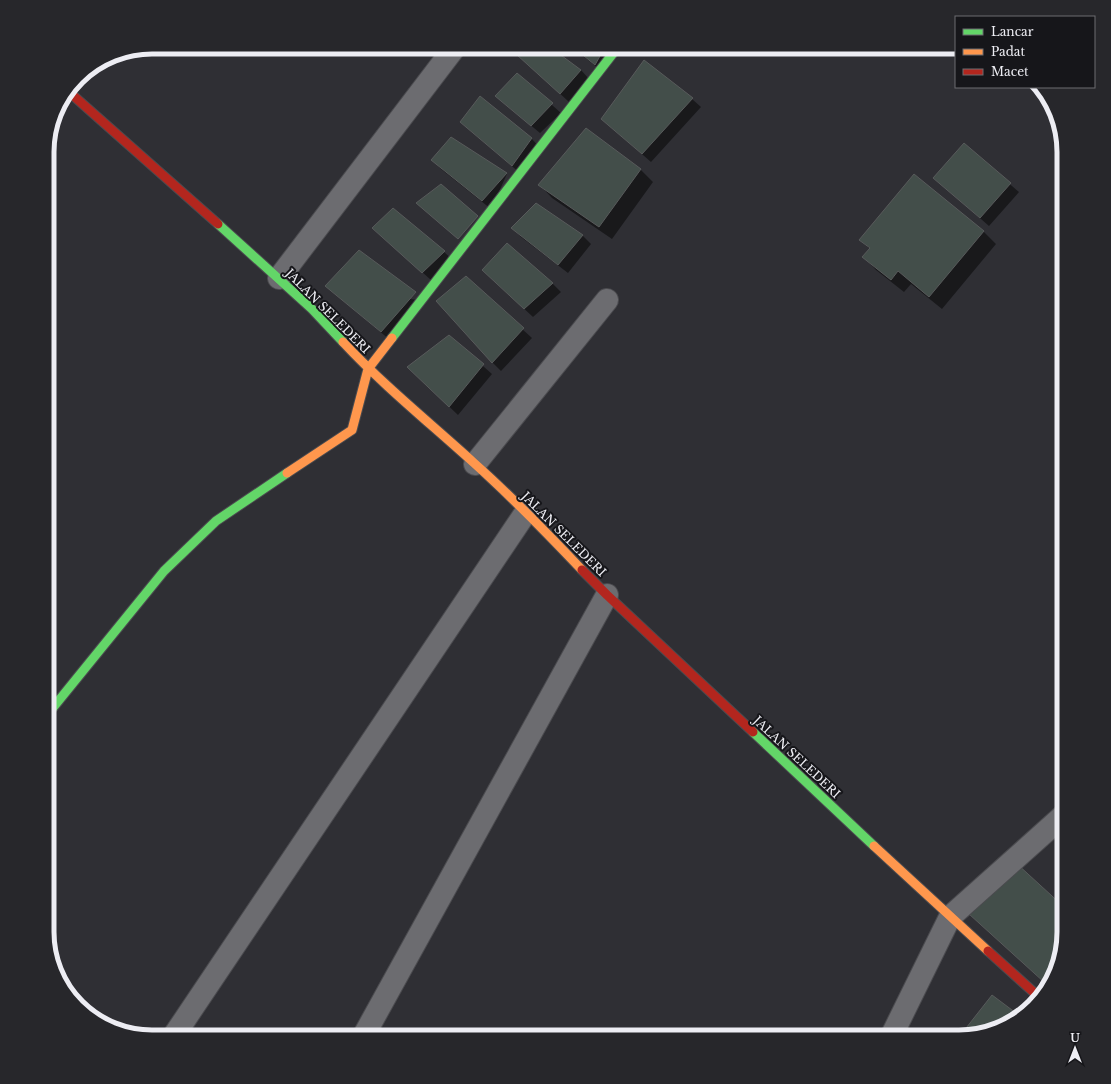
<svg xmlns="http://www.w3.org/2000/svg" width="1111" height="1084" viewBox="0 0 1111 1084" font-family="'Libre Baskerville',serif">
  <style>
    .shadow { fill: #0007 }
    .building { fill: #434e4a; stroke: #585a5b }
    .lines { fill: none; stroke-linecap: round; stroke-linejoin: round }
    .street-casing { stroke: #4b4b4f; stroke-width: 24 }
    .fast-casing { stroke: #4b4b4f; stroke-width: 11 }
    .slow-casing { stroke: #4b4b4f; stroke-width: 11 }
    .jam-casing { stroke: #4b4b4f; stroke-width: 11 }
    .street { stroke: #6c6c70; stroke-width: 22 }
    .fast { stroke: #63d668; stroke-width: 9 }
    .slow { stroke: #ff974d; stroke-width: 9 }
    .jam { stroke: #b3261e; stroke-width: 9 }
    .labels { text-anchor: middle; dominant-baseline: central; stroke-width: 4; stroke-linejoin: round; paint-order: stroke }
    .street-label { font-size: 12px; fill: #ededf3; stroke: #16161a }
    .rim { fill: none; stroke: #ededf3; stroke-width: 5 }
  </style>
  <rect width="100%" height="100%" fill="#2f2f34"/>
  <!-- shadow -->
  <path class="shadow" d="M572,47H618L604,73Z
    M527,63L581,70L589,79L569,102Z
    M517,74L561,113L540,133L505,104Z
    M480,98L532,139L540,148L521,174L470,130Z
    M692,99L701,107L651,162L611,127Z
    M964,144L1019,192L989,226L934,178Z
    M433,160L507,174L491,209L441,169Z
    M640,169L653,182L612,239L552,198L540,185Z
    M536,204L583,236L591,244L568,273L521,237L513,228Z
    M393,210L444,252L453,260L431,280L373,228Z
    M983,231L996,244L942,309L911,284L904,292L876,270L864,257L870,249L860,240Z
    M466,278L532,338L501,371L492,362Z
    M492,279L552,283L561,292L533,317Z
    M326,286L424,301L390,340L335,294Z
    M449,336L492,374L458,415L417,376Z
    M1064,908V932L1056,973L1047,985L970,914Z
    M992,996L1019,1017L999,1029L960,1037Z"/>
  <!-- building -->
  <path class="building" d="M522,47H550L581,70L560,94L517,55Z
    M573,47H605L595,65Z
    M644,60L693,98L642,154L601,119Z
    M517,73L553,103L531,126L495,96Z
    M480,96L532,138L512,166L460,122Z
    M586,128L641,169L599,227L538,185Z
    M451,137L507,173L482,201L431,160Z
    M964,143L1011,183L980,218L933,178Z
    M914,174L984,231L929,297L898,271L891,280L862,257L870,248L859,240Z
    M441,184L478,216L458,239L416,203Z
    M536,203L583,235L558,265L511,228Z
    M393,208L445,251L422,273L372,228Z
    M507,243L553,283L524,309L482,270Z
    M359,250L416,292L381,332L325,286Z
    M466,276L524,328L492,363L436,301Z
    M449,335L484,364L449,407L407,367Z
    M1016,863L1064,907V932L1056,970L1045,983L969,914Z
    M992,995L1020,1016L999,1029L959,1037Z"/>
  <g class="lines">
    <!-- street casing -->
    <g class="street-casing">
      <path id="street" d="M279,278L455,47
        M475,464L607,300
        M173,1037L526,512
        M363,1037L607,595
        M891,1037L950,917L1064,815"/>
    </g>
    <!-- fast casing -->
    <g class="fast-casing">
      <path id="fast" d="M218,224L312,309L343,342
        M392,338L618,47
        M47,715L164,571L216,521L287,473
        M753,732L874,846"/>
    </g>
    <!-- slow casing -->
    <g class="slow-casing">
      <path id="slow" d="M343,342C384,386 430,423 474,463C512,497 547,533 582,570
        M287,473L352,430L368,369L392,338
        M874,846L988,951"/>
    </g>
    <!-- jam casing -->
    <g class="jam-casing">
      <path id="jam" d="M68,91L218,224
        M582,570L607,595L753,732
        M988,951L1039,997"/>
    </g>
    <!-- street -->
    <use href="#street" class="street"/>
    <!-- fast -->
    <use href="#fast" class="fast"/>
    <!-- slow -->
    <use href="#slow" class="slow"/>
    <!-- jam -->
    <use href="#jam" class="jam"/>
  </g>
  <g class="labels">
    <!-- street labels -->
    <g class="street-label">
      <text transform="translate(328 311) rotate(45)">JALAN SELEDERI</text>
      <text transform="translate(564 534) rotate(45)">JALAN SELEDERI</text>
      <text transform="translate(797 757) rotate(43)">JALAN SELEDERI</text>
    </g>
  </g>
  <!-- crop -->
  <path d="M0 0H1111V1084H0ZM152 54H959A98 98 0 0 1 1057 152V932A98 98 0 0 1 959 1030H152A98 98 0 0 1 54 932V152A98 98 0 0 1 152 54Z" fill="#27272b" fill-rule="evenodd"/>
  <path class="rim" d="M152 54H959A98 98 0 0 1 1057 152V932A98 98 0 0 1 959 1030H152A98 98 0 0 1 54 932V152A98 98 0 0 1 152 54Z"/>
  <!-- legend -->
  <rect x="955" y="16" width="140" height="72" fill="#16161a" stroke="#6c6c71"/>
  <rect x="963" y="29" width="20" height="6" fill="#63d668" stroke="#6c6c71"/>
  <text x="991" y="36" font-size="12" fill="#ededf3">Lancar</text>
  <rect x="963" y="49" width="20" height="6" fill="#ff974d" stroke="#6c6c71"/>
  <text x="991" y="56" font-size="12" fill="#ededf3">Padat</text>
  <rect x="963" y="69" width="20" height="6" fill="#b3261e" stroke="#6c6c71"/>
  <text x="991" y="76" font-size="12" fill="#ededf3">Macet</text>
  <!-- north arrow -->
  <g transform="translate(1075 1048)" stroke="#16161a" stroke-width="3" paint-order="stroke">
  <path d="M0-3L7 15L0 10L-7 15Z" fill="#ededf3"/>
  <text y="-6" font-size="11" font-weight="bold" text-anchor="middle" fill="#ededf3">U</text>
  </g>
</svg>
